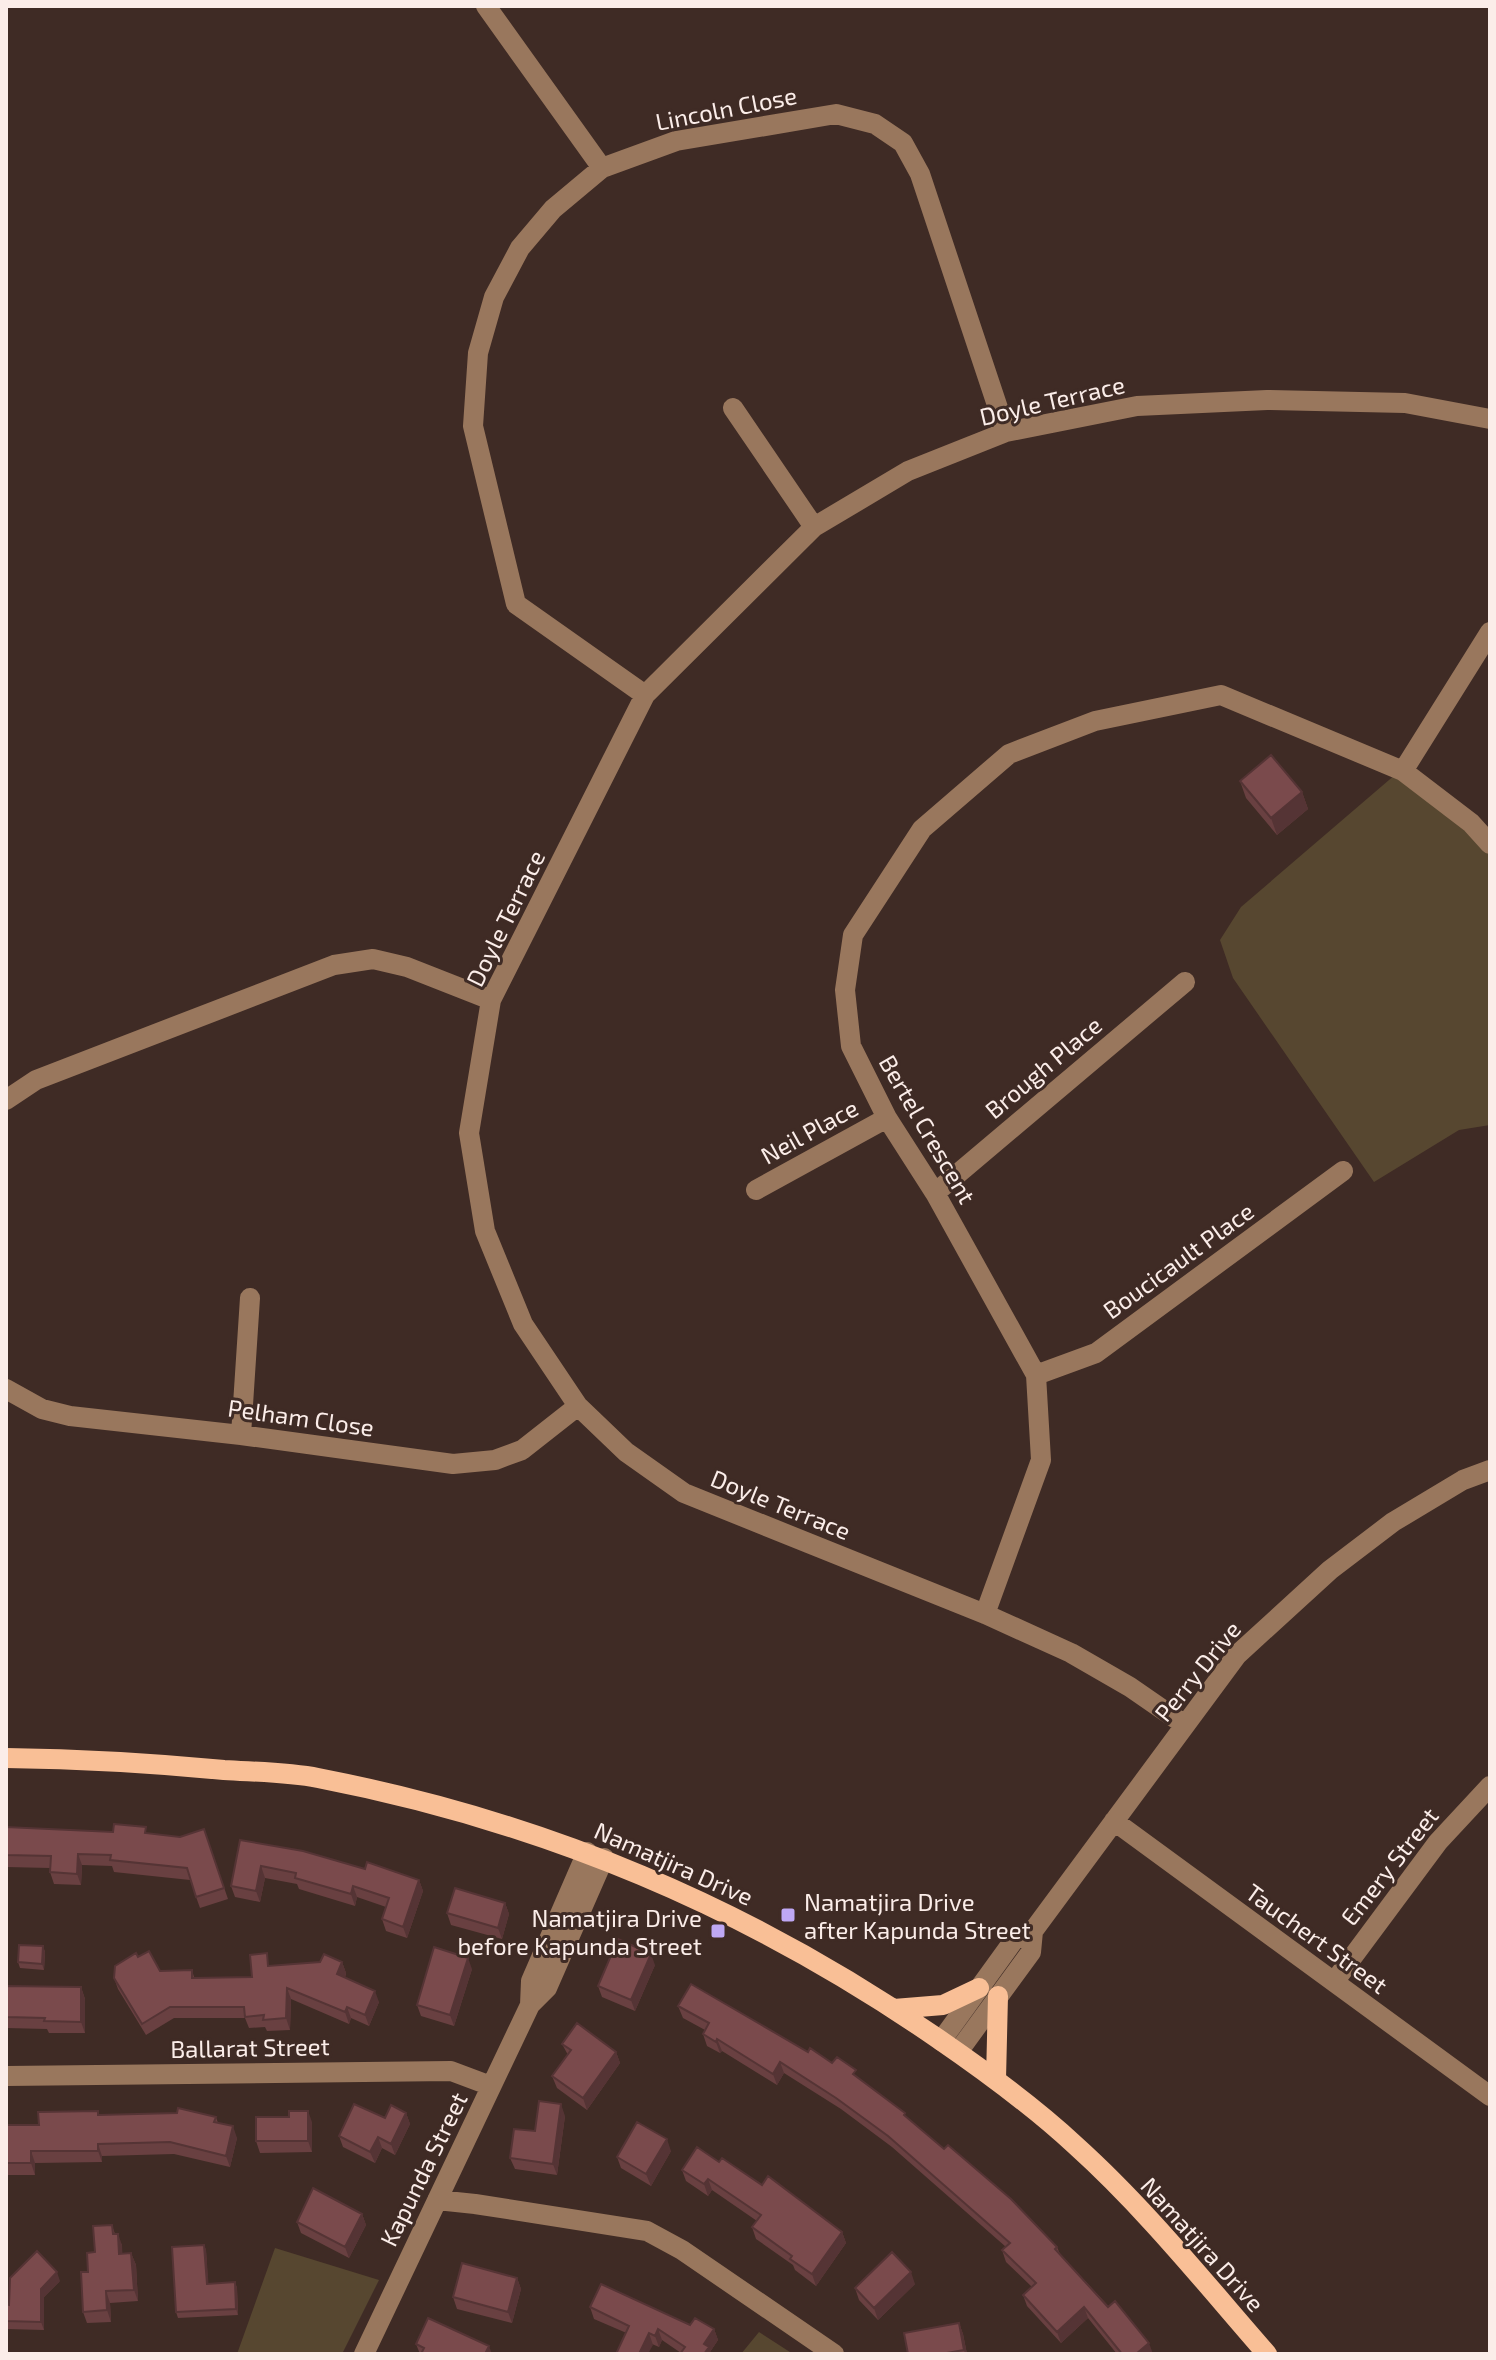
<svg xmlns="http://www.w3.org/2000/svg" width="1496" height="2360" viewBox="0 0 1496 2360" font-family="'Exo 2',sans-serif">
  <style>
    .green { fill: #574730 }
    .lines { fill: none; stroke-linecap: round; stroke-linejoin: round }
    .minor { stroke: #99775d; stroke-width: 20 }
    .major { stroke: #f9bf96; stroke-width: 20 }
    .wall { fill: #694041 }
    .shaded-wall { fill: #553435 }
    .building { fill: #7a4a4c; stroke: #553435; stroke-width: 2 }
    .poi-dot { fill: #bfa8f4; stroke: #3f2b25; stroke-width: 3 }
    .labels { text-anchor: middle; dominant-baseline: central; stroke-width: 6; stroke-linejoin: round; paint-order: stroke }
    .street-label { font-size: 24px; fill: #fbede9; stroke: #3f2b25 }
    .poi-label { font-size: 24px; fill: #fbede9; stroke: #3f2b25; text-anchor: start }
  </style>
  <rect width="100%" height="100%" fill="#3f2b25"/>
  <!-- green -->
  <path class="green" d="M1396,774L1490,850V1125L1459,1130L1374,1182L1233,978L1220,940L1241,907Z
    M275,2248L379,2280L342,2354H237Z
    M759,2332L793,2354H741Z"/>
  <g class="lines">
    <!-- minor -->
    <path class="minor" d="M486,6L602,168
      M733,408L814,527
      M645,695L516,604L473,426L478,353L494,297L520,248L553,209L602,168L676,141L836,114L875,124L903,143L920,174L1006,432
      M1403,771L1490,632
      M6,1100L36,1080L334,965L373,959L407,967L491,1000
      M756,1190L887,1118
      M935,1193L1185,982
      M1036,1375L1096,1353L1343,1171
      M6,1389L42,1409L70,1416L241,1435L453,1464L495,1460L522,1450L578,1406
      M241,1435L250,1298
      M985,1614L1041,1460L1036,1375L935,1193L887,1118L851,1046L845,990L853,935L922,829L1009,754L1095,721L1221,695L1403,771L1471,823L1490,844
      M1185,1725L1130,1687L1071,1653L985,1614L684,1493L626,1452L578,1406L523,1324L485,1231L469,1133L491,1000L645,695L814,527L908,471L1006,432L1137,406L1267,400L1405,403L1490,419
      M1114,1821L1490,2096
      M1334,1982L1438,1842L1490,1786
      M530,2005L531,1981L587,1852
      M941,2041L1014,1940L1033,1931L1237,1655L1330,1570L1393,1522L1463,1480L1490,1470
      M958,2052L1031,1952L1033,1931
      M6,2076L451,2071L491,2086
      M437,2200L475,2204L647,2231L682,2250L834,2354
      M364,2354L530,2005L547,1988L604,1858"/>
    <!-- major -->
    <path class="major" d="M6,1758C79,1759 151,1763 224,1770C255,1772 288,1772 318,1778C545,1822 747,1907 937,2038C985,2071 1032,2105 1075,2145C1145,2208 1205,2283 1267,2354
      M894,2009L943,2005L979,1988
      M996,2079L998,1996"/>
  </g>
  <!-- wall -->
  <path class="wall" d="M1240,781L1302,792L1308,809L1277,835L1246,798Z
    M6,1827L148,1833L180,1837L204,1829L228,1899L200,1908L190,1880L114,1872L112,1866L82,1865L81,1885L54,1884L50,1872V1868L6,1867Z
    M240,1840L365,1869L419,1880L423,1891L407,1938L386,1931L382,1919L386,1907L357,1897L355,1906L299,1889L297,1884L265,1878L260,1902L235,1897L231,1886Z
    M505,1903L509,1914L502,1939L451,1925L447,1913Z
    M43,1946L45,1952L44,1970L20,1968L18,1962Z
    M138,1957L160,1971L192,1970L194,1977H252L271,1966L342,1962L346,1973L345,1978L379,2002L369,2026L351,2018L349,2024L291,1999L290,2030L267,2031L265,2027L249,2028L245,2018H174L146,2035L118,1989L114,1978Z
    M655,1965L635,2011L602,1997L598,1986Z
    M472,1969L454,2026L421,2016L417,2005Z
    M6,1986L81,1987L85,1999V2033H49L47,2029L6,2028Z
    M678,2006L808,2052L832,2063L859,2078L907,2118L1057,2247L1060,2254L1153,2354H1117L1088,2318L1061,2343L1027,2306L1023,2295L1032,2287L1006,2262L1002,2250L1006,2247L892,2147L841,2109L784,2073L777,2085L722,2051L720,2053L707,2046L703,2034L705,2030L683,2018Z
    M562,2044L616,2052L620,2063L587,2110L557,2088L552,2076L568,2055Z
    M98,2111L99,2115L216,2117L218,2123L237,2138L230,2167L174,2154L102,2156V2162L35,2163V2175H6V2125H39Z
    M406,2113L410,2124L395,2155L382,2148L375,2163L343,2147L339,2136Z
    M565,2116L557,2175L515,2169L510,2158L535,2131Z
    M312,2122V2152L260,2153L256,2141Z
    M671,2151L651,2186L621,2168L617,2157Z
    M719,2162L842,2232L846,2243L816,2286L795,2270L793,2265L756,2239L752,2227L757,2221L712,2190L708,2196L686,2181L682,2170Z
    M362,2214L366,2225L349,2258L301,2233L297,2222Z
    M112,2225L115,2234L122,2245V2254L131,2253L136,2265L138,2301L110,2303L111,2322L87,2323L83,2312L88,2272L95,2252Z
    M204,2245L206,2250L208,2284L235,2282L237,2288L238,2315L178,2318L176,2312Z
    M517,2278L521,2289L512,2323L457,2309L453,2297Z
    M60,2281L44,2297V2330L6,2329V2304L9,2305Z
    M915,2284L878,2320L859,2300L855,2288Z
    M590,2307L714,2329L718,2340L710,2352L711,2354H680L681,2353L662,2340L659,2347L594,2319Z
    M959,2323L963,2334L967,2354H908Z
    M416,2344L492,2354H420Z"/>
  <!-- shaded-wall -->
  <path class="shaded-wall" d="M1302,792L1308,809L1277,835L1271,818Z
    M78,1854L82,1865L81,1885L77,1874Z
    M261,1866L265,1878L260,1902L256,1891Z
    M419,1880L423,1891L407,1938L403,1927Z
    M353,1886L357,1897L355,1906L351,1894Z
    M505,1903L509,1914L502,1939L498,1928Z
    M43,1946L45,1952L44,1970L42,1964Z
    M651,1954L655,1965L635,2011L631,2000Z
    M468,1958L472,1969L454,2026L450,2015Z
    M342,1962L346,1973L341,1986L337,1974Z
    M81,1987L85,1999V2033L81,2022Z
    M287,1988L291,1999L290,2030L286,2018Z
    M375,1991L379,2002L369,2026L365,2015Z
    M347,2007L351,2018L349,2024L345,2012Z
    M717,2039L722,2051L720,2053L716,2042Z
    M616,2052L620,2063L587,2110L583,2098Z
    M780,2062L784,2073L777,2085L773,2074Z
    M561,2104L565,2116L557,2175L553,2164Z
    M308,2111L312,2122V2152L308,2141Z
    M406,2113L410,2124L395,2155L391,2144Z
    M233,2126L237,2138L230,2167L226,2156Z
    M378,2137L382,2148L375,2163L370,2152Z
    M667,2139L671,2151L651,2186L646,2174Z
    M98,2144L102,2156V2162L98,2151Z
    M31,2151L35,2163V2175L31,2163Z
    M708,2179L712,2190L708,2196L704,2184Z
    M362,2214L366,2225L349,2258L345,2247Z
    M842,2232L846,2243L816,2286L812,2274Z
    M118,2234L122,2245L123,2265L119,2254Z
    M204,2245L206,2250L209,2290L207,2284Z
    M131,2253L136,2265L138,2301L134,2290Z
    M57,2272L60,2281L44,2297V2330L41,2322V2289Z
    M911,2272L915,2284L878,2320L874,2308Z
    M517,2278L521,2289L512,2323L508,2312Z
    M235,2282L237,2288L238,2315L236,2309Z
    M106,2291L110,2303L111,2322L107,2310Z
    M1084,2307L1088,2318L1061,2343L1057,2332Z
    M959,2323L963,2334L967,2354H965L964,2350Z
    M658,2329L662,2340L659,2347L655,2336Z
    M714,2329L718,2340L710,2352L711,2354H704V2344Z
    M649,2333L653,2345L648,2354H639Z
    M1149,2343L1153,2354H1136Z
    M489,2346L492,2354H485Z"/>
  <!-- building -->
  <path class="building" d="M1271,755L1302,792L1271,818L1240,781Z
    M114,1824L146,1827L145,1833L180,1837L204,1829L224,1888L196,1897L187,1868L110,1860L111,1855L78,1854L77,1874L50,1872L51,1856L6,1855V1827L113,1832Z
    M240,1840L303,1851L365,1869L367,1862L419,1880L403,1927L382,1919L389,1898L353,1886L351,1894L295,1878L296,1873L261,1866L256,1891L231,1886Z
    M455,1888L505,1903L498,1928L447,1913Z
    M618,1939L651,1954L631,2000L598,1986Z
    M19,1945L43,1946L42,1964L18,1962Z
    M434,1947L468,1958L450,2015L417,2005Z
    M149,1951L160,1971L192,1970V1978L252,1977L250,1955L267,1953L268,1966L320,1962L324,1954L342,1962L337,1974L375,1991L365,2015L347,2007L345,2012L287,1988L286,2018L263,2020L264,2015L245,2017L244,2007H170L142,2024L114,1978L115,1966L136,1953L138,1957Z
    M691,1984L808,2052L810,2048L832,2063L837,2057L856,2070L853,2074L905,2113L904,2115L944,2149L948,2145L1011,2199L1057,2247L1055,2249L1108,2307L1115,2301L1149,2343L1136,2354H1122L1084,2307L1057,2332L1023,2295L1036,2283L1002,2250L1010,2243L888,2136L836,2098L780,2062L773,2074L717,2039L716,2042L703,2034L709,2023L678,2006Z
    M6,1986L81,1987V2022L44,2021L45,2018L6,2017Z
    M577,2023L616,2052L583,2098L552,2076L571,2050L562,2044Z
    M539,2101L561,2104L553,2164L510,2158L514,2129L535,2131Z
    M354,2104L385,2118L391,2105L406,2113L391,2144L378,2137L370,2152L339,2136Z
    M178,2108L216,2117L214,2122L233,2126L226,2156L170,2142L98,2144V2151H31V2163H6V2125H39L38,2112L98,2111V2115L177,2113Z
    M289,2111H308V2141H256V2117H289Z
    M637,2122L667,2139L646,2174L617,2157Z
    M697,2147L719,2162L722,2158L762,2185L768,2176L842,2232L812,2274L790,2259L792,2256L752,2227L761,2215L708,2179L704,2184L682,2170Z
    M313,2188L362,2214L345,2247L297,2222Z
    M112,2225L113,2234H118L119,2254L131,2253L134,2290L106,2291L107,2310L83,2312L81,2272H88L87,2253L95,2252L93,2226Z
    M204,2245L207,2284L235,2282L236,2309L176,2312L172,2247Z
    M37,2251L57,2272L41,2289V2322L6,2321V2304L9,2305L10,2278Z
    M892,2252L911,2272L874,2308L855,2288Z
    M462,2263L517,2278L508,2312L453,2297Z
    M601,2284L690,2325L695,2318L714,2329L704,2344L709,2347L704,2354H680L685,2347L658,2329L655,2336L649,2333L639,2354H616L629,2326L590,2307Z
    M428,2318L489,2346L485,2354H421L424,2348L416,2344Z
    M959,2323L964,2350L941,2354H908L904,2333Z"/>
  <!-- markers -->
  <g class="poi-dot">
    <rect x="780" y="1907" width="16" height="16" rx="4"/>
    <rect x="710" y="1923" width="16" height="16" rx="4"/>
  </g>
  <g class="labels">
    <!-- street labels -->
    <g class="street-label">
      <text transform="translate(726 108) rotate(-11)">Lincoln Close</text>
      <text transform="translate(1052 400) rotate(-13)">Doyle Terrace</text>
      <text transform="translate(505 918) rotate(-64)">Doyle Terrace</text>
      <text transform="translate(1043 1067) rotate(-40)">Brough Place</text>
      <text transform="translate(928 1129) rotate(60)">Bertel Crescent</text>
      <text transform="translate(809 1131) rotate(-29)">Neil Place</text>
      <text transform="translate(1178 1260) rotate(-36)">Boucicault Place</text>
      <text transform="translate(301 1417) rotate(8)">Pelham Close</text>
      <text transform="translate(781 1504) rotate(22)">Doyle Terrace</text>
      <text transform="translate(1197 1671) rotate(-51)">Perry Drive</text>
      <text transform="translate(674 1863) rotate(24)">Namatjira Drive</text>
      <text transform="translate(1389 1866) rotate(-52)">Emery Street</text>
      <text transform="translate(1317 1938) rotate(36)">Tauchert Street</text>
      <text transform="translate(250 2047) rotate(-1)">Ballarat Street</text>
      <text transform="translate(423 2169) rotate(-64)">Kapunda Street</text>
      <text transform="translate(1203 2244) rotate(48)">Namatjira Drive</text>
    </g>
    <!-- poi labels -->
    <g class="poi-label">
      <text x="804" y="1901">Namatjira Drive<tspan x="804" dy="28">after Kapunda Street</tspan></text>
      <text x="702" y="1917" text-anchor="end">Namatjira Drive<tspan x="702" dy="28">before Kapunda Street</tspan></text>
    </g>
  </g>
  <!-- border -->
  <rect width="1496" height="2360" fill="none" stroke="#fbede9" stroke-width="16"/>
</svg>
